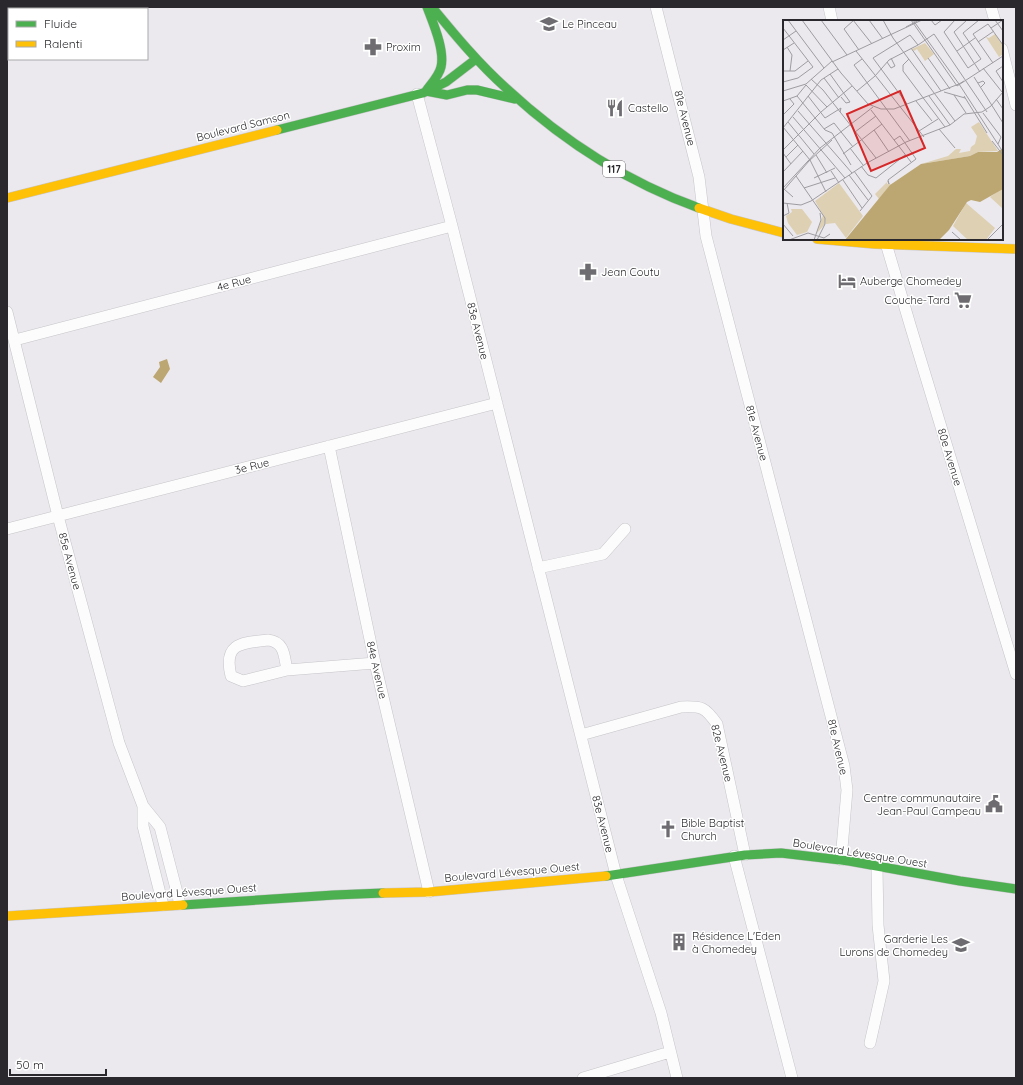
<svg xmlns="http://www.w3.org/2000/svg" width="1023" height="1085" viewBox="0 0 1023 1085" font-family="Quicksand,sans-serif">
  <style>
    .water { fill: #bca671 }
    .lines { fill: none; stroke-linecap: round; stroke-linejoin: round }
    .street-casing { stroke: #c6c4c8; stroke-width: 12 }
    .fast-casing { stroke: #c6c4c8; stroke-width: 10 }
    .slow-casing { stroke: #c6c4c8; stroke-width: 10 }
    .street { stroke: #fcfcfc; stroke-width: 11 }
    .fast { stroke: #4caf50; stroke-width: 9 }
    .slow { stroke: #ffc107; stroke-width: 9 }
    .labels { text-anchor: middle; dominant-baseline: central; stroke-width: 3; stroke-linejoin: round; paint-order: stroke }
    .shield { fill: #fff; stroke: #6a686b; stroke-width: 1 }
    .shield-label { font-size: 10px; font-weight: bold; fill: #2a282c }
    .poi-label { font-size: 11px; fill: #2a282c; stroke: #fff; text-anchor: start }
    .street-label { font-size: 11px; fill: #2a282c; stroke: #fff }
    .inset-road { fill: none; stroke: #9e9ca0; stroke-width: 1 }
    .view { fill: #d62828; fill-opacity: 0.15; stroke: #d62828; stroke-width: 2 }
    .inset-edge { fill: none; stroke: #2a282c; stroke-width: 2 }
  </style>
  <rect width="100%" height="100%" fill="#ebe9ee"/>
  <!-- water -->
  <path class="water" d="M167,359L170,369L161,383L153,377L160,367L159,362Z"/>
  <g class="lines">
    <!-- street casing -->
    <g class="street-casing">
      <path id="street" d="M656,7L699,177L706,236L844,766L847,790L841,860
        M829,7L832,21
        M991,7L995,21
        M1002,49L1016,105
        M417,94L452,226L616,875L661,1013L677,1078
        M885,240L911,328L1016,674
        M7,312L58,516L119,743L143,806L160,827L180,904
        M15,340L452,226
        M329,446L375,663L429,892
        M7,529L497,403
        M538,568L603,554L625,529
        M268,640C285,642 284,656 287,670L243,681L231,676C223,643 241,643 268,640Z
        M287,670L375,663
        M581,735L681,707C702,706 705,707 717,724L745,855
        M143,806V826L163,905
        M734,856L792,1078
        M870,1043L884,981L878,925L877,867
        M583,1078L670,1052"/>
    </g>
    <!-- fast casing -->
    <g class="fast-casing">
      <path id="fast" d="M427,7C433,23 445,50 441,67C439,76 431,84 426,91L447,95L467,90H477L515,99
        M432,7C455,35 479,64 506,88C562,140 627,182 699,208
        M277,130L423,93L446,82L476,59
        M606,876L745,855L781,853L849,861L960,881L1016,889
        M183,905L334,895L383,893"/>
    </g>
    <!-- slow casing -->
    <g class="slow-casing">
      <path id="slow" d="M7,198L277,130
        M699,208L731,219L784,233
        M817,239L875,244L1016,249
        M383,893L429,892L606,876
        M7,916L183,905"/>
    </g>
    <!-- street -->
    <use href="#street" class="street"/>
    <!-- fast -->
    <use href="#fast" class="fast"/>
    <!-- slow -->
    <use href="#slow" class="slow"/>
  </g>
  <!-- icons -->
  <defs>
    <g id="school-bare" transform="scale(1.38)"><path d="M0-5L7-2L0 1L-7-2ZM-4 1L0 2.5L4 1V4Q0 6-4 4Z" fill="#6e6c70" stroke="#fff" stroke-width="2.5" paint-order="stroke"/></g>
    <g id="pharmacy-bare" transform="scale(1.38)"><path d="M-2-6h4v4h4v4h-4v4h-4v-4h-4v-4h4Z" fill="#6e6c70" stroke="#fff" stroke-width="2.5" paint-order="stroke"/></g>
    <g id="restaurant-bare" transform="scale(1.38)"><path d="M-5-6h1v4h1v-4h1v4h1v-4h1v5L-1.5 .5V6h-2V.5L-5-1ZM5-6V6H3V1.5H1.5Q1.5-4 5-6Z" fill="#6e6c70" stroke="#fff" stroke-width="2.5" paint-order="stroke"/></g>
    <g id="hotel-bare" transform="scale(1.38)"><path d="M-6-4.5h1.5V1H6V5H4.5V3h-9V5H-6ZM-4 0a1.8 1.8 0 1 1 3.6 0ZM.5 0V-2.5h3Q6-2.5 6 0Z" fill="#6e6c70" stroke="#fff" stroke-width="2.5" paint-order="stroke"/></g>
    <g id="supermarket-bare" transform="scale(1.38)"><path d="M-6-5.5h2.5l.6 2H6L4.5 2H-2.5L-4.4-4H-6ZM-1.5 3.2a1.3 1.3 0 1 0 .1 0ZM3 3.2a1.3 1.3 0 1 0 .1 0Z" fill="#6e6c70" stroke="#fff" stroke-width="2.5" paint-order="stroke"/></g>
    <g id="civic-bare" transform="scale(1.38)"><path d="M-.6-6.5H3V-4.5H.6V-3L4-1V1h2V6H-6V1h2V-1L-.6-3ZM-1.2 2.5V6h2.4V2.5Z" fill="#6e6c70" stroke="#fff" stroke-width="2.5" paint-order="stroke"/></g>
    <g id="church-bare" transform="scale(1.38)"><path d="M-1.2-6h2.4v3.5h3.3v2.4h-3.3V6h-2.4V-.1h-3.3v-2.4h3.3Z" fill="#6e6c70" stroke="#fff" stroke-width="2.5" paint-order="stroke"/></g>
    <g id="building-bare" transform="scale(1.38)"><path d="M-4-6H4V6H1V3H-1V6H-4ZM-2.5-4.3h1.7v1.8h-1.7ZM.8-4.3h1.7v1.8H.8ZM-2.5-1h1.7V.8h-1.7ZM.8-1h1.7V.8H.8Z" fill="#6e6c70" stroke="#fff" stroke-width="2.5" paint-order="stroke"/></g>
  </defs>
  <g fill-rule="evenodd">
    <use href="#school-bare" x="549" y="24"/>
    <use href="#pharmacy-bare" x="373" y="47"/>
    <use href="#restaurant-bare" x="615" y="108"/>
    <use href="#pharmacy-bare" x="588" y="272"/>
    <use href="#hotel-bare" x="847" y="281"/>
    <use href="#supermarket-bare" x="963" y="300"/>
    <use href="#civic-bare" x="994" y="804"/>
    <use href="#church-bare" x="668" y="829"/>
    <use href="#building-bare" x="679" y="942"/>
    <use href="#school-bare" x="961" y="945"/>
  </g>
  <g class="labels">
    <!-- shield labels -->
    <rect class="shield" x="603" y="161" width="22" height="16" rx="3"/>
    <g class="shield-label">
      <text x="614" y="169">117</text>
    </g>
    <!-- poi labels -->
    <g class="poi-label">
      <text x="562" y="24">Le Pinceau</text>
      <text x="386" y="47">Proxim</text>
      <text x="628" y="108">Castello</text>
      <text x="601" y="272">Jean Coutu</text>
      <text x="860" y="281">Auberge Chomedey</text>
      <text x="950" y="300" text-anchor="end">Couche-Tard</text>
      <text x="981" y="798" text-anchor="end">Centre communautaire<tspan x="981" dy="13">Jean-Paul Campeau</tspan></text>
      <text x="681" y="823">Bible Baptist<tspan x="681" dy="13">Church</tspan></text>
      <text x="692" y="936">Résidence L'Eden<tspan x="692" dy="13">à Chomedey</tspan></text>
      <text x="948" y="939" text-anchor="end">Garderie Les<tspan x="948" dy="13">Lurons de Chomedey</tspan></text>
    </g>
    <!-- street labels -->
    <g class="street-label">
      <text transform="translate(685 118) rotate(76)">81e Avenue</text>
      <text transform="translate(243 126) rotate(-14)">Boulevard Samson</text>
      <text transform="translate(234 283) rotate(-15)">4e Rue</text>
      <text transform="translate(478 331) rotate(76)">83e Avenue</text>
      <text transform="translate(757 433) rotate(75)">81e Avenue</text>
      <text transform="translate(950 457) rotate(73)">80e Avenue</text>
      <text transform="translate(252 466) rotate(-14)">3e Rue</text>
      <text transform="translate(70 561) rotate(75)">85e Avenue</text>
      <text transform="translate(377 670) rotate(77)">84e Avenue</text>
      <text transform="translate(838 747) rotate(77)">81e Avenue</text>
      <text transform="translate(722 753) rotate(76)">82e Avenue</text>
      <text transform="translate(603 824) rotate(76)">83e Avenue</text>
      <text transform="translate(860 853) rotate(9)">Boulevard Lévesque Ouest</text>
      <text transform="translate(512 872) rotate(-5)">Boulevard Lévesque Ouest</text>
      <text transform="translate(189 892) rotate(-4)">Boulevard Lévesque Ouest</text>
    </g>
  </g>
  <!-- overview -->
  <g transform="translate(783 20)">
    <rect width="220" height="220" fill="#ebe9ee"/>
    <path d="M212,14L220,25V34L216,37L203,17L206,18ZM142,23L151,34L142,41L134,29L131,31L129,29ZM196,102L215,131L195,132L187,136L138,144L165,136L173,129H178L176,133L187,131L188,127L192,124L194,116L188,107ZM105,161L104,164H108L96,179L92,174ZM56,163L80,196L63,218L52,203L43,204L42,199V204L34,213L40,195L32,181ZM220,168V188H219L207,177ZM183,183L212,208L203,220H185L170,206ZM8,189H19L29,202L24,212L14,215L5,203L3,196L9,192Z" fill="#ded0b2"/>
    <path d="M220,128V169L197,182L188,180L184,182L166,210L156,220H62L107,165L138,144L187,136L195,132H214Z" fill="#bca671"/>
    <path class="inset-road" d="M5,0L41,48M19,0L58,53L85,84L98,89H111L176,64L220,132M38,0L64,35M70,0L89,24M71,0L61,9L76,30M86,0L100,19M100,0L110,18L172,101M128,0L174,66L220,36M130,0L176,64L181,61M148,0L152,5L159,0M172,0L161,12L185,48L198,39L180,13L196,0M184,0L171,12L197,52M212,0L220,11M123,7L136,0M0,8L30,47L15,58L0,62M208,8L220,0M0,20L13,11M195,22L211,11M135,25L151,14L204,92M4,27L9,35L7,51M128,28L158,71M0,30L11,23M73,31L141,117M174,31L192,18M145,38L167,69M79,39L71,45L127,121M126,39L120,45V51L162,107M49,42L139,0M104,42L108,48L112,46L108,38M210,43L190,14L205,4L220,25M220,46L213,51L220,62M200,48L219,72M0,51H12L25,41M47,54L67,82L63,83L58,77M191,57L220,103M41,58L56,78M28,59L40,70L93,138M195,63L200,61L202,63L198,67M23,65L44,87M0,71L23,64L49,41M74,71L92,56L106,40L135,25M161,72L182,78M171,75L183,93M14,76L42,110L49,113L68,145M25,76L42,98L58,88L57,92M146,76L167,105M181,76L204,113M213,79L220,89M0,81L14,76L23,65M133,81L149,101M124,84L90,38L127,15L135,25M208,86L220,72M88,90L128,142M15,91L69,153M200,93L218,117L215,124M0,95L11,84L7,79M10,97L62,158M5,102L31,134M0,107L27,140L43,172M0,108L38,60L55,49M41,109L51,103L70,127M156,109L172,128M91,110L106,132M136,111L155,99M72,112L93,96M111,120L117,116L122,123M209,121L220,135M67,128L80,145M0,130L38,92L69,66M0,133L8,144M60,134L99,104M33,135L44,153M3,137L15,125M78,146L85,155L93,158L122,135M48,151L56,163M71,151L89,176L77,191M0,152L20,131M66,155L85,180M13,156L42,198V204L34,220M31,158L52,148M60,160L79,188M105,161L106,164L105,160L133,139L122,123M0,168L37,128L90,87M21,168L52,158M1,169L10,177M0,171L26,141L49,120M0,183L18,185L28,181L84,143L123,122L167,105L181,94L199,92L208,86M0,196L6,193L4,183M0,204L10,216M169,212L178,220M6,220L25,213L41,218L47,214M31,220L38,200L37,193M204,220L220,204"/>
    <path class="view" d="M117,71L142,128L88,151L64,94Z"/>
    <rect width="220" height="220" class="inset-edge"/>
  </g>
  <!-- border -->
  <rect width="1023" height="1085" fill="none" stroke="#2a282c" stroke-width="16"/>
  <!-- legend -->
  <rect x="8" y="8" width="140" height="52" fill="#ffffff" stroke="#aaa9ab"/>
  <rect x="16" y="21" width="20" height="6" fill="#4caf50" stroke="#aaa9ab"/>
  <text x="44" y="28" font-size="12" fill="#2a282c">Fluide</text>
  <rect x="16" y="41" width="20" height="6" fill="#ffc107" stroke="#aaa9ab"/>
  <text x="44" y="48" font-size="12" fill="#2a282c">Ralenti</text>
  <!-- scale -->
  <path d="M10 1069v6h96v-6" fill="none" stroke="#2a282c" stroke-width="2"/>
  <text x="16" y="1069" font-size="12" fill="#2a282c" stroke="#ffffff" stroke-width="3" paint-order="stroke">50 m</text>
</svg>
